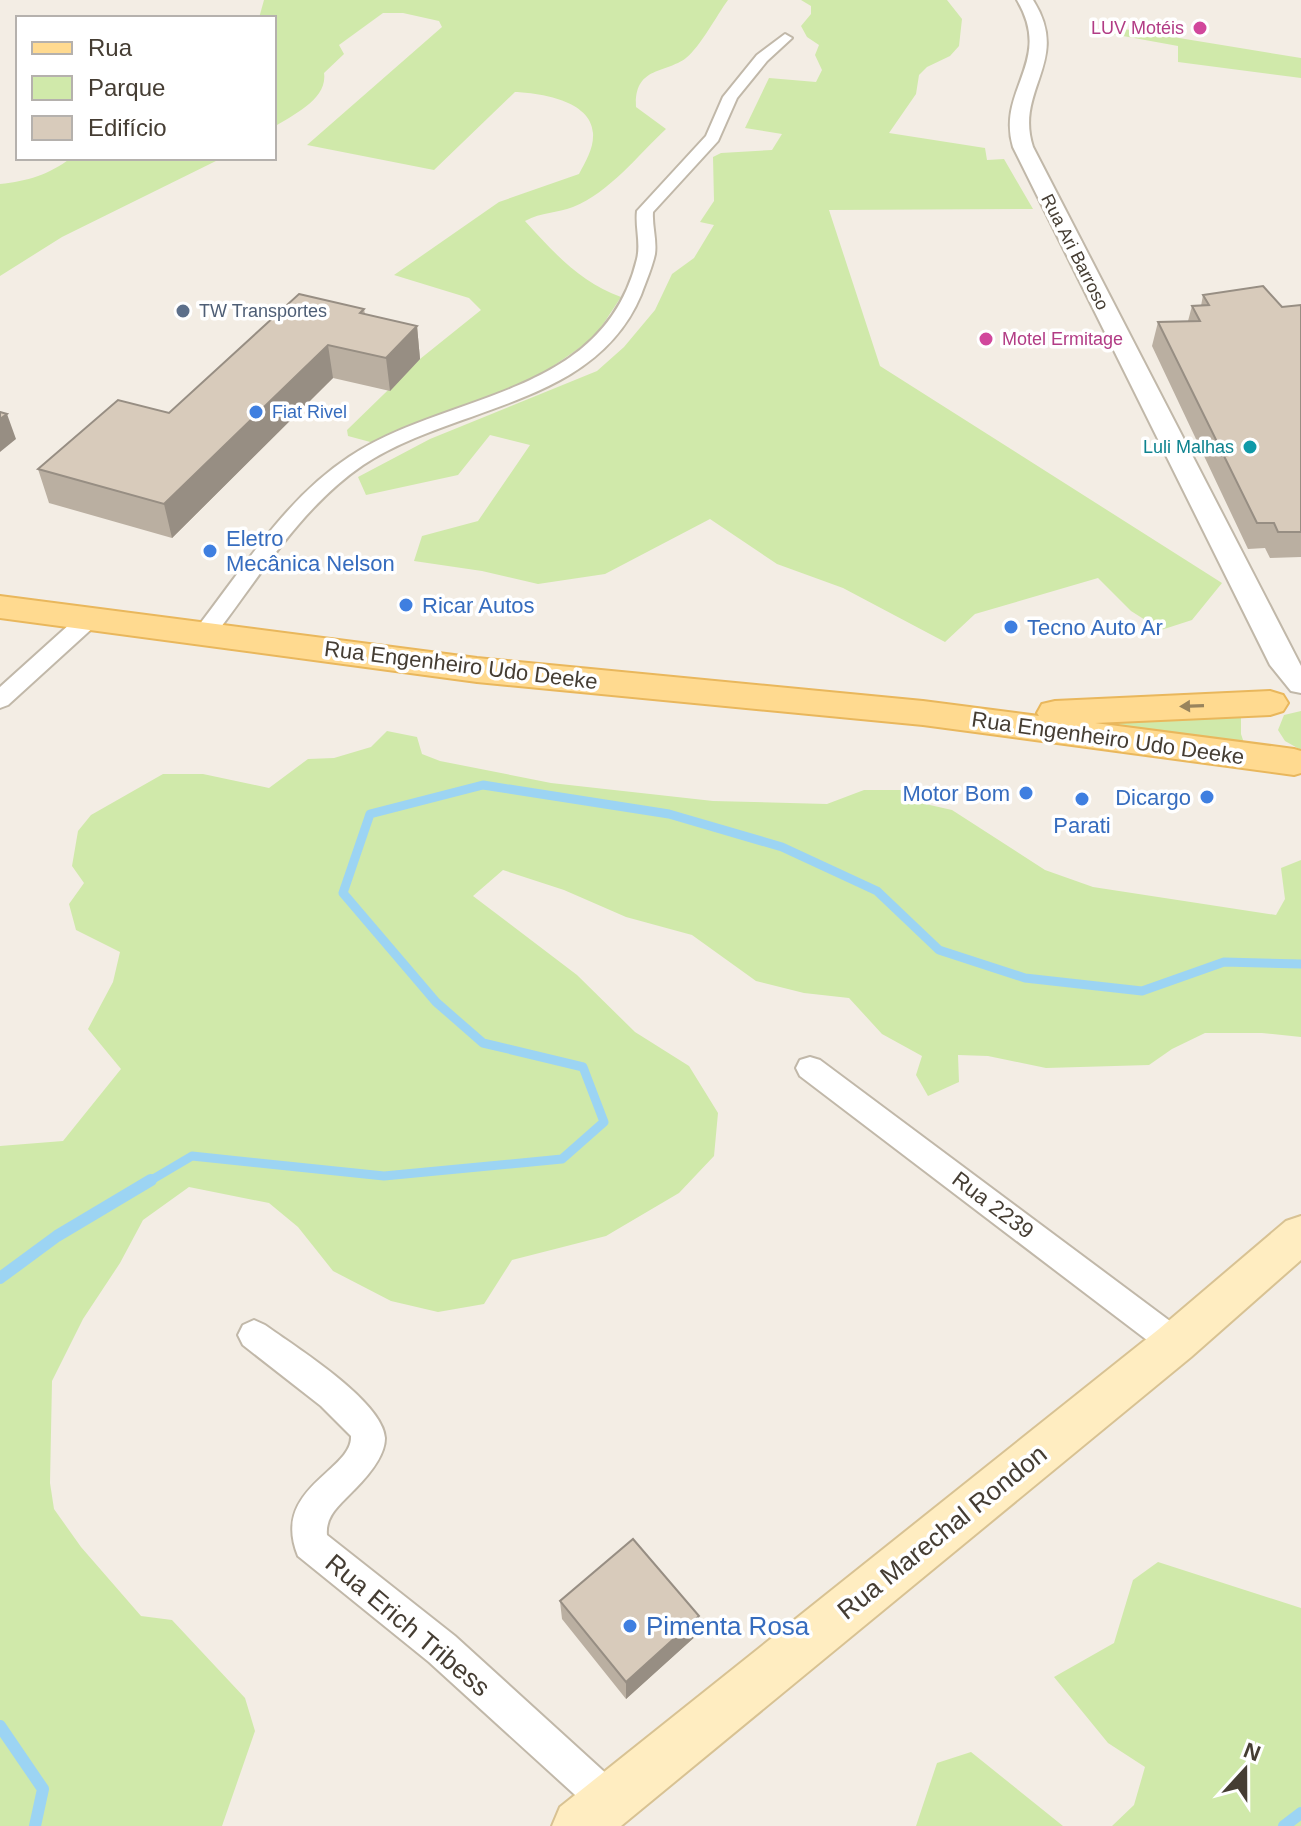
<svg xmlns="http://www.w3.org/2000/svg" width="1301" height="1826" viewBox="0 0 1301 1826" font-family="Helvetica,sans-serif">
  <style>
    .green { fill: #d0e9aa }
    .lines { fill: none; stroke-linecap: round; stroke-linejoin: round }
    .stream-far1 { stroke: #9cd4f3; stroke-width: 9 }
    .stream { stroke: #9cd4f3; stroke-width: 12 }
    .minor-casing { stroke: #c1b8a9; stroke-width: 4 }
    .tertiary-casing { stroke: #c1b8a9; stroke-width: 4 }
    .secondary-casing { stroke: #d8c293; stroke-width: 4 }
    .primary-casing { stroke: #e9b75c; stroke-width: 4 }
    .minor { fill: #fff; fill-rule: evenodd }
    .tertiary { fill: #fff; fill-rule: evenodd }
    .secondary { fill: #ffedc1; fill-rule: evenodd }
    .primary { fill: #ffda90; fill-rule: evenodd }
    .wall { fill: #baafa1 }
    .shaded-wall { fill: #978e83 }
    .building { fill: #d8cbbb; stroke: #978e83; stroke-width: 2 }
    .oneway { fill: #99845d }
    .hotel-dot { fill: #d1479c; stroke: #fff; stroke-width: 3 }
    .service-dot { fill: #5c6f8a; stroke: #fff; stroke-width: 3 }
    .shop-dot { fill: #3f7fe0; stroke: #fff; stroke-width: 3 }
    .culture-dot { fill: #0f9aa8; stroke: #fff; stroke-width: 3 }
    .labels { text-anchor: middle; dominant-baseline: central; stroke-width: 7; stroke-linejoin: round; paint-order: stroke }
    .far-hotel-label { font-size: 18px; fill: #b23c85; stroke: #fff; text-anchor: end }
    .far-street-label { font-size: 18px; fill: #453d33; stroke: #fff }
    .far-service-label { font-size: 18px; fill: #4e5e75; stroke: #fff; text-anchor: start }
    .far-shop-label { font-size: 18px; fill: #366cbe; stroke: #fff; text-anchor: start }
    .far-culture-label { font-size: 18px; fill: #0d838f; stroke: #fff; text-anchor: end }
    .shop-label { font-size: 22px; fill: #366cbe; stroke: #fff; text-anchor: start }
    .street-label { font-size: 22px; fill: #453d33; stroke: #fff }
    .near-street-label { font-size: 26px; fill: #453d33; stroke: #fff }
    .near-shop-label { font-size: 26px; fill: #366cbe; stroke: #fff; text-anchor: start }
  </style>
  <rect width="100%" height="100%" fill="#f3ede4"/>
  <!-- green -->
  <path class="green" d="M264,0H728C717,15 700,47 686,58C665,74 634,66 636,107L666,129C638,155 610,192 573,207C557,213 542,212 525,221C553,252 581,283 621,297L594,338L530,382L475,401L374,443L348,436L347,430L420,359L481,310L469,298L394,275L499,202L579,174C586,161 594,148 593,133C591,100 539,93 515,92L434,170L307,145L442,27L439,21L403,13H383L339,45L344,54L324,73C328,99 293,115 274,127V18H259Z
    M801,0H947L962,19L959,46L950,56L927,67L919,75L916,94L889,133L985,148L987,160L1004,159L1033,209L829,210L880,366L1222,583L1192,620L1161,630L1131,611L1098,578L975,614L945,642L843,588L777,564L710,519L605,574L538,584L482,571L414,561L422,536L478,521L530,445L490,435L458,475L366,495L358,477L430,439L597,371L624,347L655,310L672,274L694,258L714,225L700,222L714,201L713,157L721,153L772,150L782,134L745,128L769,78L816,82L822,70L815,55L819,45L807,37L801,26L811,14V6Z
    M1106,26L1301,58V78L1178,62V46L1101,32Z
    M71,158H222L62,237L0,276V184C28,181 48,175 71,158Z
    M1301,711V750L1285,741L1278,730L1284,715Z
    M1241,712V734L1245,746L1089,726Z
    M387,731L417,737L422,754L440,761L551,783L713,801L827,804L864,790H906L921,803L952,810L1045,870L1093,887L1276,915L1285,899L1281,868L1301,860V1037L1262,1033H1205L1172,1049L1149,1065L1046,1068L988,1056L958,1055L959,1082L928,1096L916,1075L922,1056L882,1034L849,998L804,993L756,981L692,935L626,917L564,890L503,870L473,896L577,975L635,1032L689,1066L718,1113L714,1156L679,1193L606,1236L512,1260L484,1304L438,1312L391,1301L333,1271L298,1227L269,1203L189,1187L143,1220L120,1263L83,1319L52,1381L50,1483L54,1509L81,1547L141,1616L172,1620L245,1698L255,1731L222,1826H0V1146L63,1141L121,1069L88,1029L113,982L120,952L76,930L69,904L84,883L72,866L78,831L91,815L163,774H203L269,788L308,759L334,758L371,747Z
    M1158,1562L1301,1608V1826H1112L1134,1805L1145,1767L1108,1743L1054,1677L1114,1643L1133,1580Z
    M971,1752L1063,1826H916L937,1763Z"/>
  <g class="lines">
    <!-- stream-far1 -->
    <path class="stream-far1" d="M148,1182L192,1156L384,1176L562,1159L604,1122L583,1067L483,1043L436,1002L343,893L370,814L483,785L669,814L782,847L877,891L939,950L1025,978L1142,991L1224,962L1301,964"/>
    <!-- stream -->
    <path class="stream" d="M0,1278L57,1236L151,1180
      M0,1726L43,1789L35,1826
      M1284,1826L1301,1813"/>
    <!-- minor casing -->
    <g class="minor-casing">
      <path id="minor" d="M785,34L792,38L767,61L737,98L718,141L653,212C652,226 657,240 655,254C652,268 646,281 641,295C594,407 453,405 363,465C300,508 258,579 212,639H196L193,634L196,629C242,570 285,499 349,457C448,391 603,399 637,259C641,243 635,227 637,211L706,136L723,97L757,55Z
        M89,612L97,614L100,619L97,624L8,705L0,708V687L81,614Z
        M810,1057L820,1060L1186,1333L1191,1343L1186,1353L1175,1358L1164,1353L800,1076L796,1068L800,1060Z
        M254,1320L265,1325C294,1346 383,1401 385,1438C385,1457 367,1477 354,1490C341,1504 325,1515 327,1535L455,1636L622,1788L628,1801L622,1814L609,1820L596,1814L429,1662L298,1556C270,1488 353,1471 351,1436L321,1406L243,1345L238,1335L243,1325Z"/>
    </g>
    <!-- tertiary casing -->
    <g class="tertiary-casing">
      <path id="tertiary" d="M1017,0H1033C1072,61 1014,89 1033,147L1301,666V693L1291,691L1270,665L1013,147C996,89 1054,62 1017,0Z"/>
    </g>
    <!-- secondary casing -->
    <g class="secondary-casing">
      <path id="secondary" d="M1301,1216V1260L1191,1357L621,1826H552L560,1807L1159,1329L1286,1221Z"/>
    </g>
    <!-- primary casing -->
    <g class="primary-casing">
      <path id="primary" d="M0,596L477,658L923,701L1039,716L1037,713L1042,704L1055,701L1270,691L1283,695L1288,703L1283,711L1270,715L1095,723L1294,749L1301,751V773L1294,775L923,725L477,682L0,618Z"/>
    </g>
    <!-- minor -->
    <use href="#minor" class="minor"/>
    <!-- tertiary -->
    <use href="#tertiary" class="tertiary"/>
    <!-- secondary -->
    <use href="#secondary" class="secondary"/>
    <!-- primary -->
    <use href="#primary" class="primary"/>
  </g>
  <!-- wall -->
  <path class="wall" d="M1203,295L1282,307L1301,305V557L1270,558L1265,548L1248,549L1152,346L1158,322L1188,321L1192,306H1201Z
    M364,309L365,314L417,326L420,359L390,391L333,378L172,538L49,503L38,469L169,413Z
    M560,1601L698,1634L626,1699L562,1619Z"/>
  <!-- shaded-wall -->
  <path class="shaded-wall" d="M417,326L420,359L390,391L386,358Z
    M328,345L333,378L172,538L164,504Z
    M7,414L16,439L0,452V419Z
    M699,1616L698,1634L626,1699V1682Z"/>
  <!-- building -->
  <path class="building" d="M1263,286L1282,307L1301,305V532H1278L1274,523H1257L1158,322L1200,321L1192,306L1209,305L1203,295Z
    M299,294L364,309L360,313L417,326L386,358L328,345L164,504L38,469L118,400L169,413Z
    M0,412L7,414L0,419Z
    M633,1539L699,1616L626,1682L560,1601Z"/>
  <!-- one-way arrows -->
  <defs><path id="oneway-solid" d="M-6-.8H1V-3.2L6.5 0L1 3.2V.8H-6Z" transform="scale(2)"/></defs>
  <use class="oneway" href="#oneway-solid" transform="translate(1192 706) rotate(178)"/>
  <!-- markers -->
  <g class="hotel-dot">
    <circle cx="1200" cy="28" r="8"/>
    <circle cx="986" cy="339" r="8"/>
  </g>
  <circle class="service-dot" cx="183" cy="311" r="8"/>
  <g class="shop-dot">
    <circle cx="256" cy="412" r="8"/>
    <circle cx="210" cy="551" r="8"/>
    <circle cx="406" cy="605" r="8"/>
    <circle cx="1011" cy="627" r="8"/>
    <circle cx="1026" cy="793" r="8"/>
    <circle cx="1207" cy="797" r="8"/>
    <circle cx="1082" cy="799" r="8"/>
    <circle cx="630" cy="1626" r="8"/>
  </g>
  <circle class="culture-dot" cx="1250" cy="447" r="8"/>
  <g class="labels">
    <!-- far-hotel labels -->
    <g class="far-hotel-label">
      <text x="1184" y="28">LUV Motéis</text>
      <text x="1002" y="339" text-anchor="start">Motel Ermitage</text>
    </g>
    <!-- far-street labels -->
    <g class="far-street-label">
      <text transform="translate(1075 252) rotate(63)">Rua Ari Barroso</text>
    </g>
    <!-- far-service labels -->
    <g class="far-service-label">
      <text x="199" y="311">TW Transportes</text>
    </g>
    <!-- far-shop labels -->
    <g class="far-shop-label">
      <text x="272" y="412">Fiat Rivel</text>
    </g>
    <!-- far-culture labels -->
    <g class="far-culture-label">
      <text x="1234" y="447">Luli Malhas</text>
    </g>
    <!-- shop labels -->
    <g class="shop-label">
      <text x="226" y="538">Eletro<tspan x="226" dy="25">Mecânica Nelson</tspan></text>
      <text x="422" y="605">Ricar Autos</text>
      <text x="1027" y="627">Tecno Auto Ar</text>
      <text x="1010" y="793" text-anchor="end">Motor Bom</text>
      <text x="1191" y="797" text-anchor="end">Dicargo</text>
      <text x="1082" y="825" text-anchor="middle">Parati</text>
    </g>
    <!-- street labels -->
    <g class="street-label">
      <text transform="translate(461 665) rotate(7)">Rua Engenheiro Udo Deeke</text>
      <text transform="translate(1108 738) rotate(8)">Rua Engenheiro Udo Deeke</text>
      <text transform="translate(993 1205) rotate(37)">Rua 2239</text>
    </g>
    <!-- near-street labels -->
    <g class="near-street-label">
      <text transform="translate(942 1532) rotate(-39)">Rua Marechal Rondon</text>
      <text transform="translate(408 1625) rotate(40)">Rua Erich Tribess</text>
    </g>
    <!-- near-shop labels -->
    <g class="near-shop-label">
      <text x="646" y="1626">Pimenta Rosa</text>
    </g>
  </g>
  <!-- legend -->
  <rect x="16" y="16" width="260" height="144" fill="#ffffff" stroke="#b5b1ad" stroke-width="2"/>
  <rect x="32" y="42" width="40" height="12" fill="#ffda90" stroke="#b5b1ad" stroke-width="2"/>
  <text x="88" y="56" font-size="24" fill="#453d33">Rua</text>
  <rect x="32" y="76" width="40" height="24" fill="#d0e9aa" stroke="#b5b1ad" stroke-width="2"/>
  <text x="88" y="96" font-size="24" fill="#453d33">Parque</text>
  <rect x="32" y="116" width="40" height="24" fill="#d8cbbb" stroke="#b5b1ad" stroke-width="2"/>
  <text x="88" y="136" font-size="24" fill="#453d33">Edifício</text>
  <!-- north arrow -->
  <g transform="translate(1245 1770) rotate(21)" stroke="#ffffff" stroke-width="6" paint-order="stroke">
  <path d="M0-6L14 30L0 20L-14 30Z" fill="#453d33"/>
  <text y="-12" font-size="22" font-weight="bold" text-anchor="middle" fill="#453d33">N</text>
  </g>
</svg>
